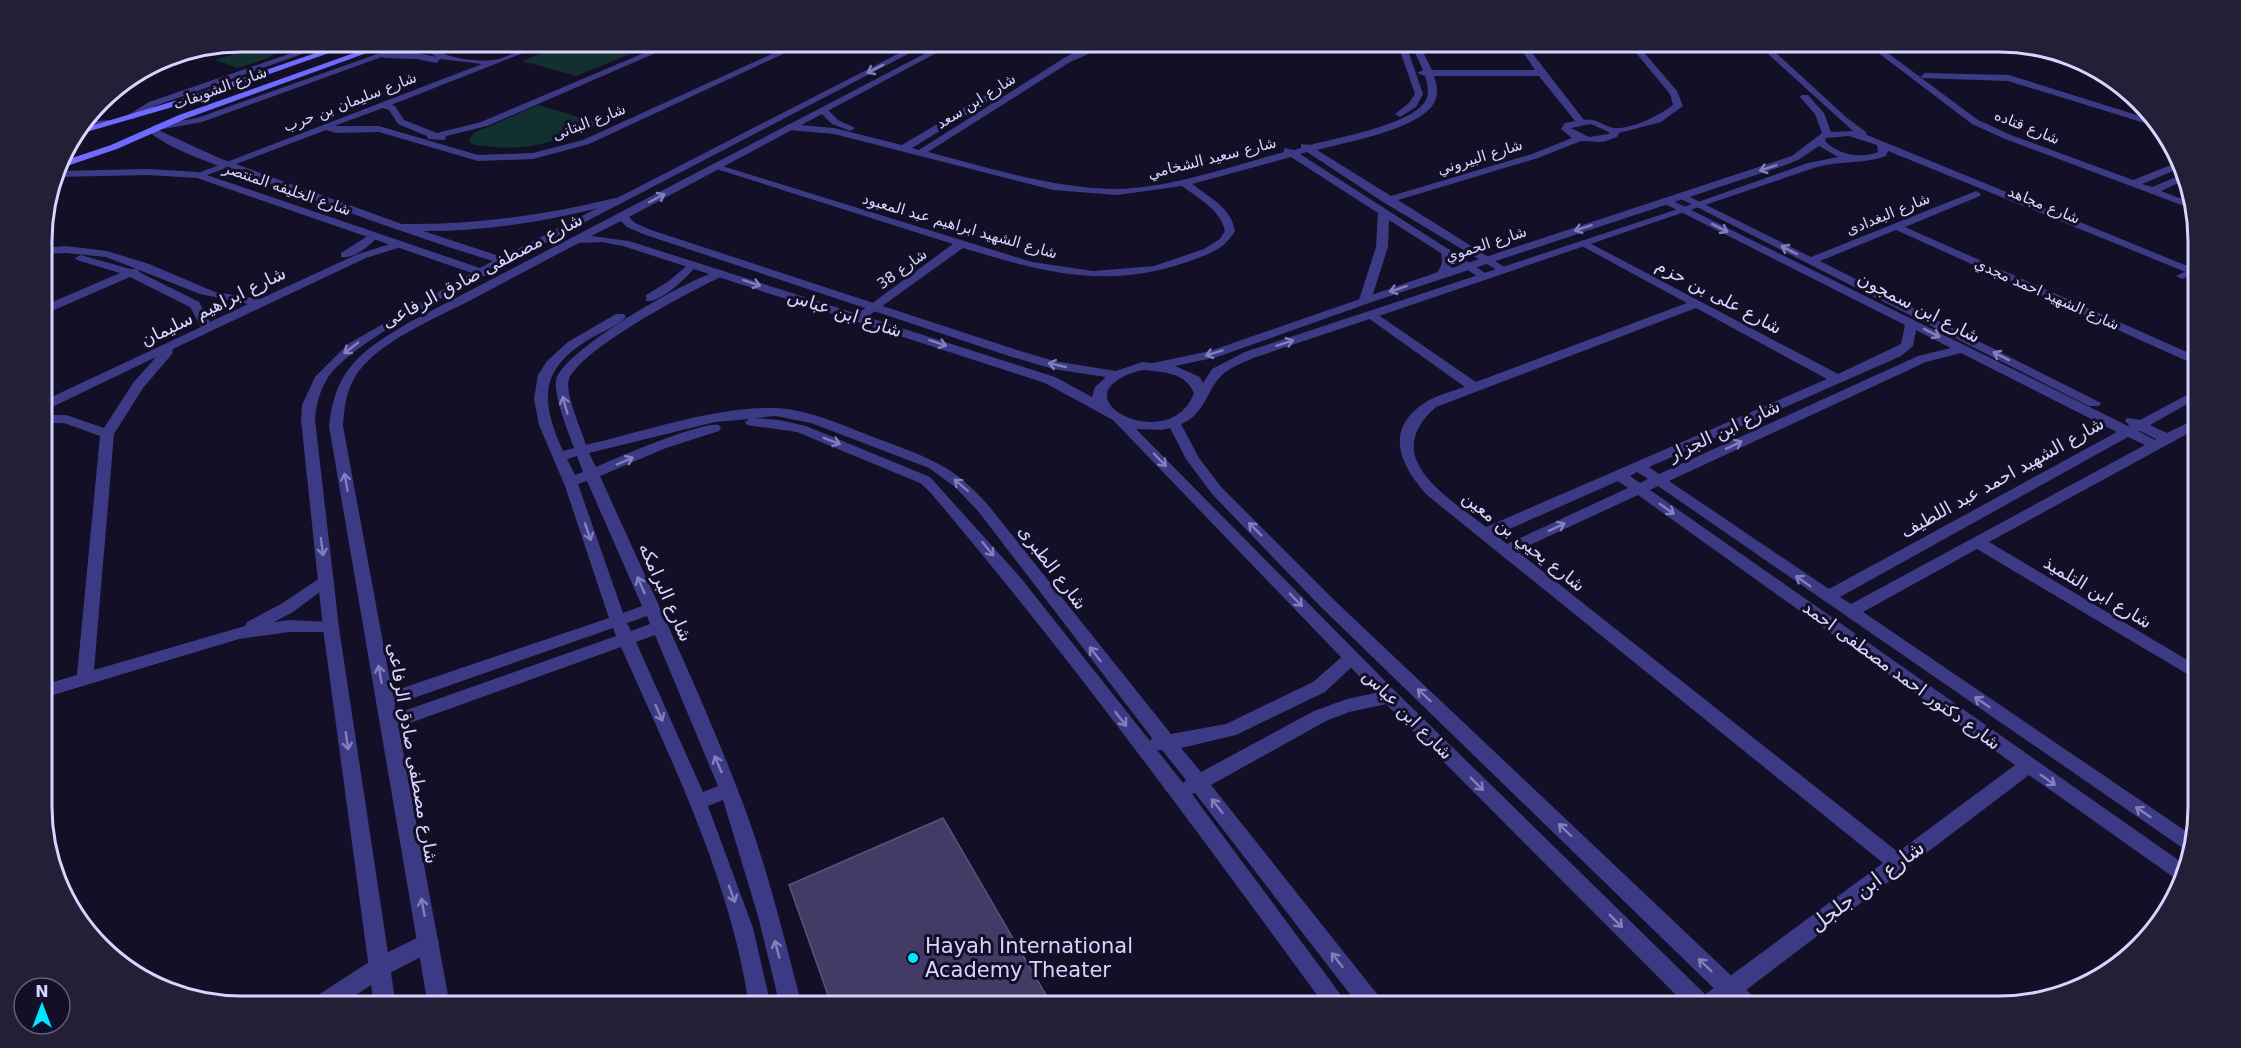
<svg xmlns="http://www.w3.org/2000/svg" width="2241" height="1048" viewBox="0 0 2241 1048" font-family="'DejaVu Sans','Noto Naskh Arabic',sans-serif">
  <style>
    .green { fill: #12302f }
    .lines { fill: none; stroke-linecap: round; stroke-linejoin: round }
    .minor { fill: #3d3a85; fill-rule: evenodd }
    .tertiary { fill: #3d3a85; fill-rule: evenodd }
    .secondary { fill: #6f6bff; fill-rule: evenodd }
    .wall { fill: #312854 }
    .shaded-wall { fill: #1d163a }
    .building { fill: #433a66; stroke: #5a527e; stroke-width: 1.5 }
    .oneway { stroke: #837fbc }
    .poi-dot { fill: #00e5ff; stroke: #130f26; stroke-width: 2 }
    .labels { text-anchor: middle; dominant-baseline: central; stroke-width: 6; stroke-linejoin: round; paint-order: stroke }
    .far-street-label { font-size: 15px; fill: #d9d4ff; stroke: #130f26 }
    .street-label { font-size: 18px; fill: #d9d4ff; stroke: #130f26 }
    .near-street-label { font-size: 21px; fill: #d9d4ff; stroke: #130f26 }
    .near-poi-label { font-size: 21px; fill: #d9d4ff; stroke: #130f26; text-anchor: start }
    .rim { fill: none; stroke: #d9d4ff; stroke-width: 3 }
  </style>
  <rect width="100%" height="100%" fill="#130f26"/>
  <!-- green -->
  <path class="green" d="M570,42H585L630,54L576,76L522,61Z
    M253,48L264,51L276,48L279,51L268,58L238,68L215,60Z
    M538,105L599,123C552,143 523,154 471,144L469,139L474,133Z"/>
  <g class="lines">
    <!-- minor -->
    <path class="minor" d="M294,42H303L312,51L305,53Z
      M420,42H428C436,58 478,62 493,60C513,57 530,42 551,42L391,105L395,106L404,120L437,133L481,122L670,42H681L487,126L446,136L445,140L428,139L427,136L398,124L389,110L383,108L334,126H379L478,155L533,153L583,140L798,42H809L589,144L533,159L478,161L379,132L336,133L326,130L202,177L193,175L482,64L440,59L437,63L417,59L384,58L380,55L384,52L417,53L437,57L424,50Z
      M1103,42H1116L1070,62L928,152C990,168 1051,188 1115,189C1168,189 1233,166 1284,152V148L1294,150L1301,148V144L1310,145C1337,138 1408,125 1424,103C1430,95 1428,85 1425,76L1417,73L1423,70L1410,42H1418L1432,70H1535L1521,49L1524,42H1532L1529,49L1584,120C1597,117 1603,127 1615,128C1633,129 1660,115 1673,105L1670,94L1627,42H1635L1677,91L1683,106L1661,122L1619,133L1617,137L1603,142L1581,141L1538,158L1398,200L1506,268L1508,270L1502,273L1383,202L1307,152L1300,154L1490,276L1484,279L1480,278L1389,220L1388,247L1371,300L1365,304L1359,300L1376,247L1378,213L1291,157L1192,184C1210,198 1231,207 1235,231C1224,250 1207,255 1187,262C1106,290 1042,272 963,248L860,322L856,321V315L953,244L710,167L719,165L1032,262L1093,271L1154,266L1204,249L1220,239L1225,231C1220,209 1199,199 1182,186L1117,195L1053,190L834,134L789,130L784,127L789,124L834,128L902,145L994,90H1000V94L912,148L919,150L1064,58L1085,47ZM1434,76H1539L1575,121L1565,123L1561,129L1572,138L1532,154L1391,196L1317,150C1346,142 1418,130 1434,103C1439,94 1437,85 1434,76ZM1591,124L1609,132V134L1589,137L1571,128Z
      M1397,42H1405L1423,94L1416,107L1400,117L1395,114L1409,103L1415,94Z
      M1864,42H1873L1978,120L2011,135L2133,180L2176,163L2178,169L2142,184L2152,187L2181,175L2183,181L2161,191L2192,203L2195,210L2005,139L1972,124Z
      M1925,73L2009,75L2159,122L2161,128L2008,81L1922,78L1921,76Z
      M820,108H826L838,120L855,128L850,131L832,124L820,112Z
      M1976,191L1981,194L1980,196L1905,227L2198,357V366L1896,230L1820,261L2101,403L2099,406H2089L1677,197L1686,195L1811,257Z
      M615,198L620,201L619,203C553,220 487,232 419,231C410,230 399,232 393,227L398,224C472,225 543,216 615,198Z
      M1667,198L2128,426L2129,425L2125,421L2127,418L2140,420L2198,389V398L2150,425L2167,433L2198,418V428L1989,542L2199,667V681L1977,549L1863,612L2193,836L2190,853L1658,486L1650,490L2187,866L2183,884L2029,775L1725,1006H1696L1699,999L1883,863L1427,495C1400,465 1383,429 1426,402C1437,395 1453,391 1465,387L1364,315L1370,311L1374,312L1476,382L1687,303L1580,245L1578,243L1584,240L1838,374L1901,344L1905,325L1663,203V199ZM1696,308L1827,379L1486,527C1447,496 1378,458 1436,407ZM1916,330L1951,348L1918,356L1659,474L1649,467L1901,356L1913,346ZM1961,353L2117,432L1829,589L1669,481L1926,362ZM2138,431H2140L2156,439L2155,440ZM2128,437L2145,445L1851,604L1840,597ZM1637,472L1648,479L1640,483L1630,476ZM1618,481L1628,488L1507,544L1496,535ZM1638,495L2015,765L1898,852L1517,551Z
      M374,232L379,235C371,245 355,259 341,257V253Z
      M400,241L404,242V246L366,258L173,349L172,354L143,388L114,434L94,670L245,626L247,622L281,604L326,574L334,579L332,583L293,612L274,622L289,620L331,622L337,624L339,628L337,632H289L239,639L43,698V685L77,675L100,436L64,423H43V415H66L104,428L133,383L156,357L48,409L43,410V401L201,327L190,307L130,277L47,313L43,314V306L120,273L77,260L75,258L81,255L130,269H138L139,272L199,302L210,322L248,304L200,294L106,257L66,253L43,254L42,248L66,246L107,251L149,264L215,292L260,299L358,254Z
      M692,261L698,264C688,276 662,303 646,301V295L669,281Z
      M2197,266V273L2182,279L2176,276Z
      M721,270L727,273L725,275C692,290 582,348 569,379C564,392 582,431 586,445C647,431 712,407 775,408C812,409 850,429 884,441C931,459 954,466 988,505L1171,734L1226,724L1313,682L1345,654H1357L1359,658L1357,662L1325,692L1236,735L1181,748L1201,772L1314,711L1347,699L1390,690L1396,692L1399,697L1396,702L1349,712L1326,721L1211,785L1381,999L1384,1006H1359L1195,793L1192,794L1349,1006H1325C1197,831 1070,657 930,492L920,483L797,432L747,425L745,422L749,419L715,422L589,453L596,467C616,458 702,421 719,425L721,428L719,431L666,448L600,476C646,579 696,682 737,788C765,858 783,933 802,1006H780L758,916L723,800L708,806L753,928L771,1006H749C731,881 672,762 621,647L396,728L390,730L384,728L381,723L384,718L616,636L613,628L385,708L379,706L376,701L379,696L609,618L565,486L539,425L534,399L538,375L547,361L568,342L616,314H624L626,317C617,326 602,332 591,338C539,369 540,400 563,451L574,448C569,433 551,391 557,377C571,346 687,279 721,270ZM776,416L811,423L929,468L955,487L978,511L1152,738L1150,741L1020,577L930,477L806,426L779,420L755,418ZM577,456L583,472L575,475L567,459ZM587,481L642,606L623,613L578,484ZM647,616L650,624L631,631L627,623ZM655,635L718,786L703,792L636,642ZM1157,750H1162L1186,780L1183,783Z
      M429,932L436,935L439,942L436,949L388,974L339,1006H309L312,999L372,960Z"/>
    <!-- tertiary -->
    <path class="tertiary" d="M324,42H336L155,106L133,119L125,117L149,102Z
      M411,42H423L202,122L158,130L219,158L399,223L502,257L921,42H931L512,260V264H504L491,271V276H482C444,298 346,345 326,381C319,393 316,406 315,420L339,628L396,1006H374L323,628L301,420L302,405L315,377L348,344L472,273L197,178L148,175L56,177L58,171L148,169L198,172L480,268L493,261C414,237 337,208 260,180C229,169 171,152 147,130L155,125L197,118Z
      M947,42H957L629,217L635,223L651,230L1017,350L1054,361L1116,371L1142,362L1153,363L1210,351L1438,272L1442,263L1441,249H1449C1453,254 1454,262 1452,268L1792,156L1822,133L1815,114L1800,97L1802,95H1808L1824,113L1831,132L1853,131L1755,42H1764L1847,118L1866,132L1867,135L2197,270L2198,277L1888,151L1886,156C1862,165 1835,160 1811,169C1625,232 1439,296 1253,358C1243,363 1228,368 1220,377C1206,393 1203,416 1181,424L1199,458L1222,488L1332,598L1756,999L1759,1006H1732L1320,606L1212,494L1186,459L1170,428L1162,430L1136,429L1396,692L1710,999L1713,1006H1687L1384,702L1113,420L1045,383L623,246L602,242L579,243C542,262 505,282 469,301C434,319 375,343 355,377C346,392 344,409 343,426L450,1006H428L329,426C335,369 361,351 408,323ZM1849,136L1877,145L1878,152C1861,159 1838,155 1825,141L1826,138ZM1819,146L1838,157L1808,163L1681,208L1245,352L1212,369L1203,383L1200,377L1175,366L1217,357L1369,303L1780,167L1798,160ZM621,221L627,227L643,234L1009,356L1053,369L1106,377L1095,387L1092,397L1055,377L629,241L591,236ZM1142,370C1163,372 1185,372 1194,393C1170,459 1048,395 1142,370Z
      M108,120L111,121V125L82,127L86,122Z"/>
    <!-- secondary -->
    <path class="secondary" d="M348,42H360L190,102L76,135L81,129L184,98Z
      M385,42H397L185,119L117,149L58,169L60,162L111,145L179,115Z"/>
  </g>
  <!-- wall -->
  <path class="wall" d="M789,885L1046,1006H831Z"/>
  <!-- shaded-wall -->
  <path class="shaded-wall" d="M1046,995V1006H1031Z"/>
  <!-- building -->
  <path class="building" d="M943,818L1046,995L1031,1006H832L789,885Z"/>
  <!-- one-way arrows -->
  <defs><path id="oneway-shaft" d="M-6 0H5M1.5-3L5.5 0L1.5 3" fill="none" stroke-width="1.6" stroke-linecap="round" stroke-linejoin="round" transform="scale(1.5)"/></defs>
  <g class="oneway">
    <use href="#oneway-shaft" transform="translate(875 69) rotate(153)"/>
    <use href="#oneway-shaft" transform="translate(1768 168) rotate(161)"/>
    <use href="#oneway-shaft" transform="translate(657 198) rotate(-28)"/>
    <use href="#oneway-shaft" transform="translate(1583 228) rotate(162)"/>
    <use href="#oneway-shaft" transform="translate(1720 228) rotate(27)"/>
    <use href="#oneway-shaft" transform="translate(1789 250) rotate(-153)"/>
    <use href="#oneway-shaft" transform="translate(752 283) rotate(18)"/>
    <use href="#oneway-shaft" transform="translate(1398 289) rotate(162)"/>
    <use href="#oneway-shaft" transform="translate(1932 333) rotate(27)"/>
    <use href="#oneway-shaft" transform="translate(938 343) rotate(18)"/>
    <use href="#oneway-shaft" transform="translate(1285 343) rotate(-18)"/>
    <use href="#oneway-shaft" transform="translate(351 348) rotate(143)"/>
    <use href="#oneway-shaft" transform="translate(1214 353) rotate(163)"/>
    <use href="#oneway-shaft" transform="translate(2001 356) rotate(-153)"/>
    <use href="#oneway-shaft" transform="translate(1057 365) rotate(-167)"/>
    <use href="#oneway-shaft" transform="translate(565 405) rotate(-106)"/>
    <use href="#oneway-shaft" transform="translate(832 441) rotate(21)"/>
    <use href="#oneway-shaft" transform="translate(1734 445) rotate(-25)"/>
    <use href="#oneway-shaft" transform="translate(1160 460) rotate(46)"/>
    <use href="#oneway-shaft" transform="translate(625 461) rotate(-23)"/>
    <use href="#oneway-shaft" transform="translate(346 482) rotate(-100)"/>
    <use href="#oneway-shaft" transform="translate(961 485) rotate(-139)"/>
    <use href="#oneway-shaft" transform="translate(1667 509) rotate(35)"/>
    <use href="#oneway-shaft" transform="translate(1557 527) rotate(-25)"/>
    <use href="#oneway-shaft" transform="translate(1255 529) rotate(-135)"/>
    <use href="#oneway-shaft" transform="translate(588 532) rotate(71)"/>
    <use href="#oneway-shaft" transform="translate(322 547) rotate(83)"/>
    <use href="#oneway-shaft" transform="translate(988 549) rotate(51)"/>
    <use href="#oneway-shaft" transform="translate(1803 581) rotate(-145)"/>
    <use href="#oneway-shaft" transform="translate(641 585) rotate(-113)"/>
    <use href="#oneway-shaft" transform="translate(1296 600) rotate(46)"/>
    <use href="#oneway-shaft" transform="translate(1095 654) rotate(-128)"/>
    <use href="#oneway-shaft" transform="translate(380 674) rotate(-100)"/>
    <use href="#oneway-shaft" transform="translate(1424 695) rotate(-137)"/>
    <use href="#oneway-shaft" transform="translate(1982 702) rotate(-146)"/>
    <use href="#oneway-shaft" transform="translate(659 713) rotate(66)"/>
    <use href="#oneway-shaft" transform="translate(1121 719) rotate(52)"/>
    <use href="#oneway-shaft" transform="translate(347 741) rotate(82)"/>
    <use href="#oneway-shaft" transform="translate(718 764) rotate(-113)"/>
    <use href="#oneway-shaft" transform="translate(2048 780) rotate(35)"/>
    <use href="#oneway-shaft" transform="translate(1477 784) rotate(45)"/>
    <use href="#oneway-shaft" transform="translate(1217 806) rotate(-128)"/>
    <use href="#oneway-shaft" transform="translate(2143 812) rotate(-146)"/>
    <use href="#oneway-shaft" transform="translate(1565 830) rotate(-136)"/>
    <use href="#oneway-shaft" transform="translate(732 894) rotate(70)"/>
    <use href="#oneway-shaft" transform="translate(423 907) rotate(-100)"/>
    <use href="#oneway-shaft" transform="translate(1616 921) rotate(45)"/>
    <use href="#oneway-shaft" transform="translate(777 949) rotate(-105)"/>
    <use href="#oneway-shaft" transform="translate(1337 960) rotate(-128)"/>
    <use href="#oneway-shaft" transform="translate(1705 965) rotate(-136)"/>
  </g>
  <!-- markers -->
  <circle class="poi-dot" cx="913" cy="958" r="6"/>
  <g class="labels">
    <!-- far-street labels -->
    <g class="far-street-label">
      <text transform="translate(220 88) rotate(-20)">شارع الشويفات</text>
      <text transform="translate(976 101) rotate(-32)">شارع ابن سعد</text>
      <text transform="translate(350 102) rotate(-21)">شارع سليمان بن حرب</text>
      <text transform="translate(589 122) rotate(-21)">شارع البتانى</text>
      <text transform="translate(2027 127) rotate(22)">شارع قتاده</text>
      <text transform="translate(1480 157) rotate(-17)">شارع البيروني</text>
      <text transform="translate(1212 158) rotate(-14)">شارع سعيد الشخامي</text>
      <text transform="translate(287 189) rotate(19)">شارع الخليفه المنتصر</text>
      <text transform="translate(2044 205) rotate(22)">شارع مجاهد</text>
      <text transform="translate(1888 214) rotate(-22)">شارع البغدادى</text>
      <text transform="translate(960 226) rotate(16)">شارع الشهيد ابراهيم عبد المعبود</text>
      <text transform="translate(1486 244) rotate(-18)">شارع الحموي</text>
      <text transform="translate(902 269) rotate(-36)">شارع 38</text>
      <text transform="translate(2047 294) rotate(24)">شارع الشهيد احمد مجدي</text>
    </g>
    <!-- street labels -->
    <g class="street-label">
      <text transform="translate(482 270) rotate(-28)">شارع مصطفى صادق الرفاعى</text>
      <text transform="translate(1719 296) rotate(28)">شارع على بن حزم</text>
      <text transform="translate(213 306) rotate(-26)">شارع ابراهيم سليمان</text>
      <text transform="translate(1919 307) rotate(27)">شارع ابن سمجون</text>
      <text transform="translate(845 313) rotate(18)">شارع ابن عباس</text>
      <text transform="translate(1724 430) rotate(-25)">شارع ابن الجزار</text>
      <text transform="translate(2002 477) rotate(-29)">شارع الشهيد احمد عبد اللطيف</text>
      <text transform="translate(1524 541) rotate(38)">شارع يحيي بن معين</text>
      <text transform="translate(1053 567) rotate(53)">شارع الطبرى</text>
      <text transform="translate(666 592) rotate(66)">شارع البرامكه</text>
      <text transform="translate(2098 592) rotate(31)">شارع ابن التلميذ</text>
      <text transform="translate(1902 675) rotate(36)">شارع دكتور احمد مصطفى احمد</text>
      <text transform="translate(1408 714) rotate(45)">شارع ابن عباس</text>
      <text transform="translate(413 753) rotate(80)">شارع مصطفى صادق الرفاعى</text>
    </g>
    <!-- near-street labels -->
    <g class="near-street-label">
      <text transform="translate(1867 886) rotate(-37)">شارع ابن جلجل</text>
    </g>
    <!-- near-poi labels -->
    <g class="near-poi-label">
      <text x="925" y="946">Hayah International<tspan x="925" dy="24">Academy Theater</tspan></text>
    </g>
  </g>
  <!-- crop -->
  <path d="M0 0H2241V1048H0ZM241 52H1999A189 189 0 0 1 2188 241V807A189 189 0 0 1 1999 996H241A189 189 0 0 1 52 807V241A189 189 0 0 1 241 52Z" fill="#231f37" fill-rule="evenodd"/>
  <path class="rim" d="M241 52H1999A189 189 0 0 1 2188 241V807A189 189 0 0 1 1999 996H241A189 189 0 0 1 52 807V241A189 189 0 0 1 241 52Z"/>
  <!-- north arrow -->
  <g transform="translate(42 1006)"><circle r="28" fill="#130f26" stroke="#625e7d" stroke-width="1.5"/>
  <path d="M0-4.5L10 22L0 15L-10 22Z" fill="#00e5ff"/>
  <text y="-9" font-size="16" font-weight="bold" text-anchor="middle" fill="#d9d4ff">N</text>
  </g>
</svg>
